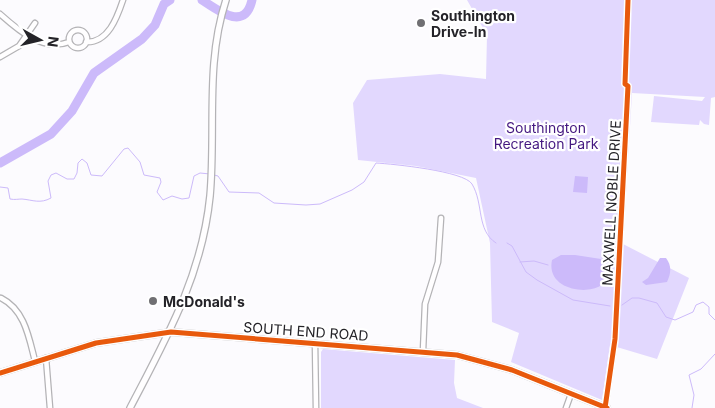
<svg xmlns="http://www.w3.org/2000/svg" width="715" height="408" viewBox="0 0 715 408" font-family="Inter,sans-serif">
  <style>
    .green { fill: #e2d8fe }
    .water { fill: #ccbafa }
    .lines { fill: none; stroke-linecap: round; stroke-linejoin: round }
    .stream { stroke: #ccbafa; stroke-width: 1 }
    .river { stroke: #ccbafa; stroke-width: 9 }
    .minor-casing { stroke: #b4b3b6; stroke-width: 7 }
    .tertiary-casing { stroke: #b4b3b6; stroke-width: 8 }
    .secondary-casing { stroke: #b4b3b6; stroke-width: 8 }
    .minor { stroke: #fffeff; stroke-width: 4.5 }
    .tertiary { stroke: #fffeff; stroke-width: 5 }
    .secondary { stroke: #fffeff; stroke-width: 5.5 }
    .cycleway-casing { stroke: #fff; stroke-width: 8 }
    .cycleway { stroke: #e8590c; stroke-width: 5 }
    .poi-dot { fill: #706f73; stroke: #fff; stroke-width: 2 }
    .labels { text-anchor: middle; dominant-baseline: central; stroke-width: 4.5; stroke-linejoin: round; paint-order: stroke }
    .poi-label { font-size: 14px; font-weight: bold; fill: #242328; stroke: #fff; text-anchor: start }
    .park-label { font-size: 14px; fill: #441880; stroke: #fff }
    .street-label { font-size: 14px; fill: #242328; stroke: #fff }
  </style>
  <rect width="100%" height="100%" fill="#fcfbfe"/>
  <!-- green -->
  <path class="green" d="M467,0H715V97L711,98L709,125L704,124L700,120L699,125L651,122L654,96L702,101L705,97L632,93L623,244L689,278L657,359L610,345L602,400L511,362L519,333L492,322L490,243L476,178L416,166L358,160L353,103L367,80L440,74L486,79L487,35Z
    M323,349L455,360L454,383L457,398L483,408H321V352Z"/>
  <!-- water -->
  <path class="water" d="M575,176L588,177L587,193L573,192Z
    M575,255L601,259C633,298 543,302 552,260L561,255Z
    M660,258H666C672,266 671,273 667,282L646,285L642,282L648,278Z"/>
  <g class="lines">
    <!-- stream -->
    <path class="stream" d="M214,175L218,176L229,192L259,193L274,203L306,205L320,204L352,190L364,182L376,163C393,164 464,171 472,184C484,204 476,230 496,243
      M0,187L8,188L10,199C15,200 18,199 22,199C33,200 40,204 51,198L48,181L51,175L56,173L67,179H74L77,173L78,163L82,159L87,163L91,175L102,176L124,149L128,148L140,162L144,175L160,178L161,182L157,192L163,200L172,196L182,199L189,198L194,176L200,173L210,174
      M507,243L512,246L526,272L537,280L573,300L610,306
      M520,262L534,261L548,265
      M622,305L632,298H639L657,303L666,317L675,320L693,312L696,305L703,302L709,307V314L715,320
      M692,408L694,395L689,375L701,369L715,354"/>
    <!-- river -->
    <path class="river" d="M202,0C220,12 245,31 252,0
      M0,163L51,134L72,111L94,73L142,39L155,25L164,4L170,0"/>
    <!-- minor casing -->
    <g class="minor-casing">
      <path id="minor" d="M0,14C19,31 43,52 69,42
        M69 39a9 9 0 1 1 18 0a9 9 0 1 1-18 0Z
        M86,42C108,43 117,18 123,0
        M0,57L19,46L35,23
        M1,298C25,310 29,338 35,361
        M315,342L316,408
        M423,351L425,304L438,262L441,218
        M46,358L50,408
        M566,408L571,394
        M605,408L615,339L628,86L625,84L628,0"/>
    </g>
    <!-- tertiary casing -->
    <g class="tertiary-casing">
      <path id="tertiary" d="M0,373L96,343L171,332L457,355L512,370L607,408"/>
    </g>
    <!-- secondary casing -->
    <g class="secondary-casing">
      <path id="secondary" d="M130,408C166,339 202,276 210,196C216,130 205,64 226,0"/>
    </g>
    <!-- minor -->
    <use href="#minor" class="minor"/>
    <!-- tertiary -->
    <use href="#tertiary" class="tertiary"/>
    <!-- secondary -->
    <use href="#secondary" class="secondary"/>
    <!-- cycleway casing -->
    <g class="cycleway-casing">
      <path id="cycleway" d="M0,373L96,343L171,332L457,355L512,370L607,408
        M605,408L615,339L628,86L625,84L628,0"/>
    </g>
    <!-- cycleway -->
    <use href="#cycleway" class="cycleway"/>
  </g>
  <!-- markers -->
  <g class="poi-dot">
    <circle cx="421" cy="23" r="5"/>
    <circle cx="153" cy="301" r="5"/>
  </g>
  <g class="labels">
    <!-- poi labels -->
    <g class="poi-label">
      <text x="431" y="15">Southington<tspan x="431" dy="16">Drive-In</tspan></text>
      <text x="163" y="301">McDonald's</text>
    </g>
    <!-- park labels -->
    <g class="park-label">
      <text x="546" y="127">Southington<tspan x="546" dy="16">Recreation Park</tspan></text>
    </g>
    <!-- street labels -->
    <g class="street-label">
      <text transform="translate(611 203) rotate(-87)">MAXWELL NOBLE DRIVE</text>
      <text transform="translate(306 331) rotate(4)">SOUTH END ROAD</text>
    </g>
  </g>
  <!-- north arrow -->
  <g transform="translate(40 40) rotate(98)" stroke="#ffffff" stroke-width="4" paint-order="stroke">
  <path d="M0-4L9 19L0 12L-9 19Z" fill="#242328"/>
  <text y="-8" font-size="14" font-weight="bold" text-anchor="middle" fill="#242328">N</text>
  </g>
</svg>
